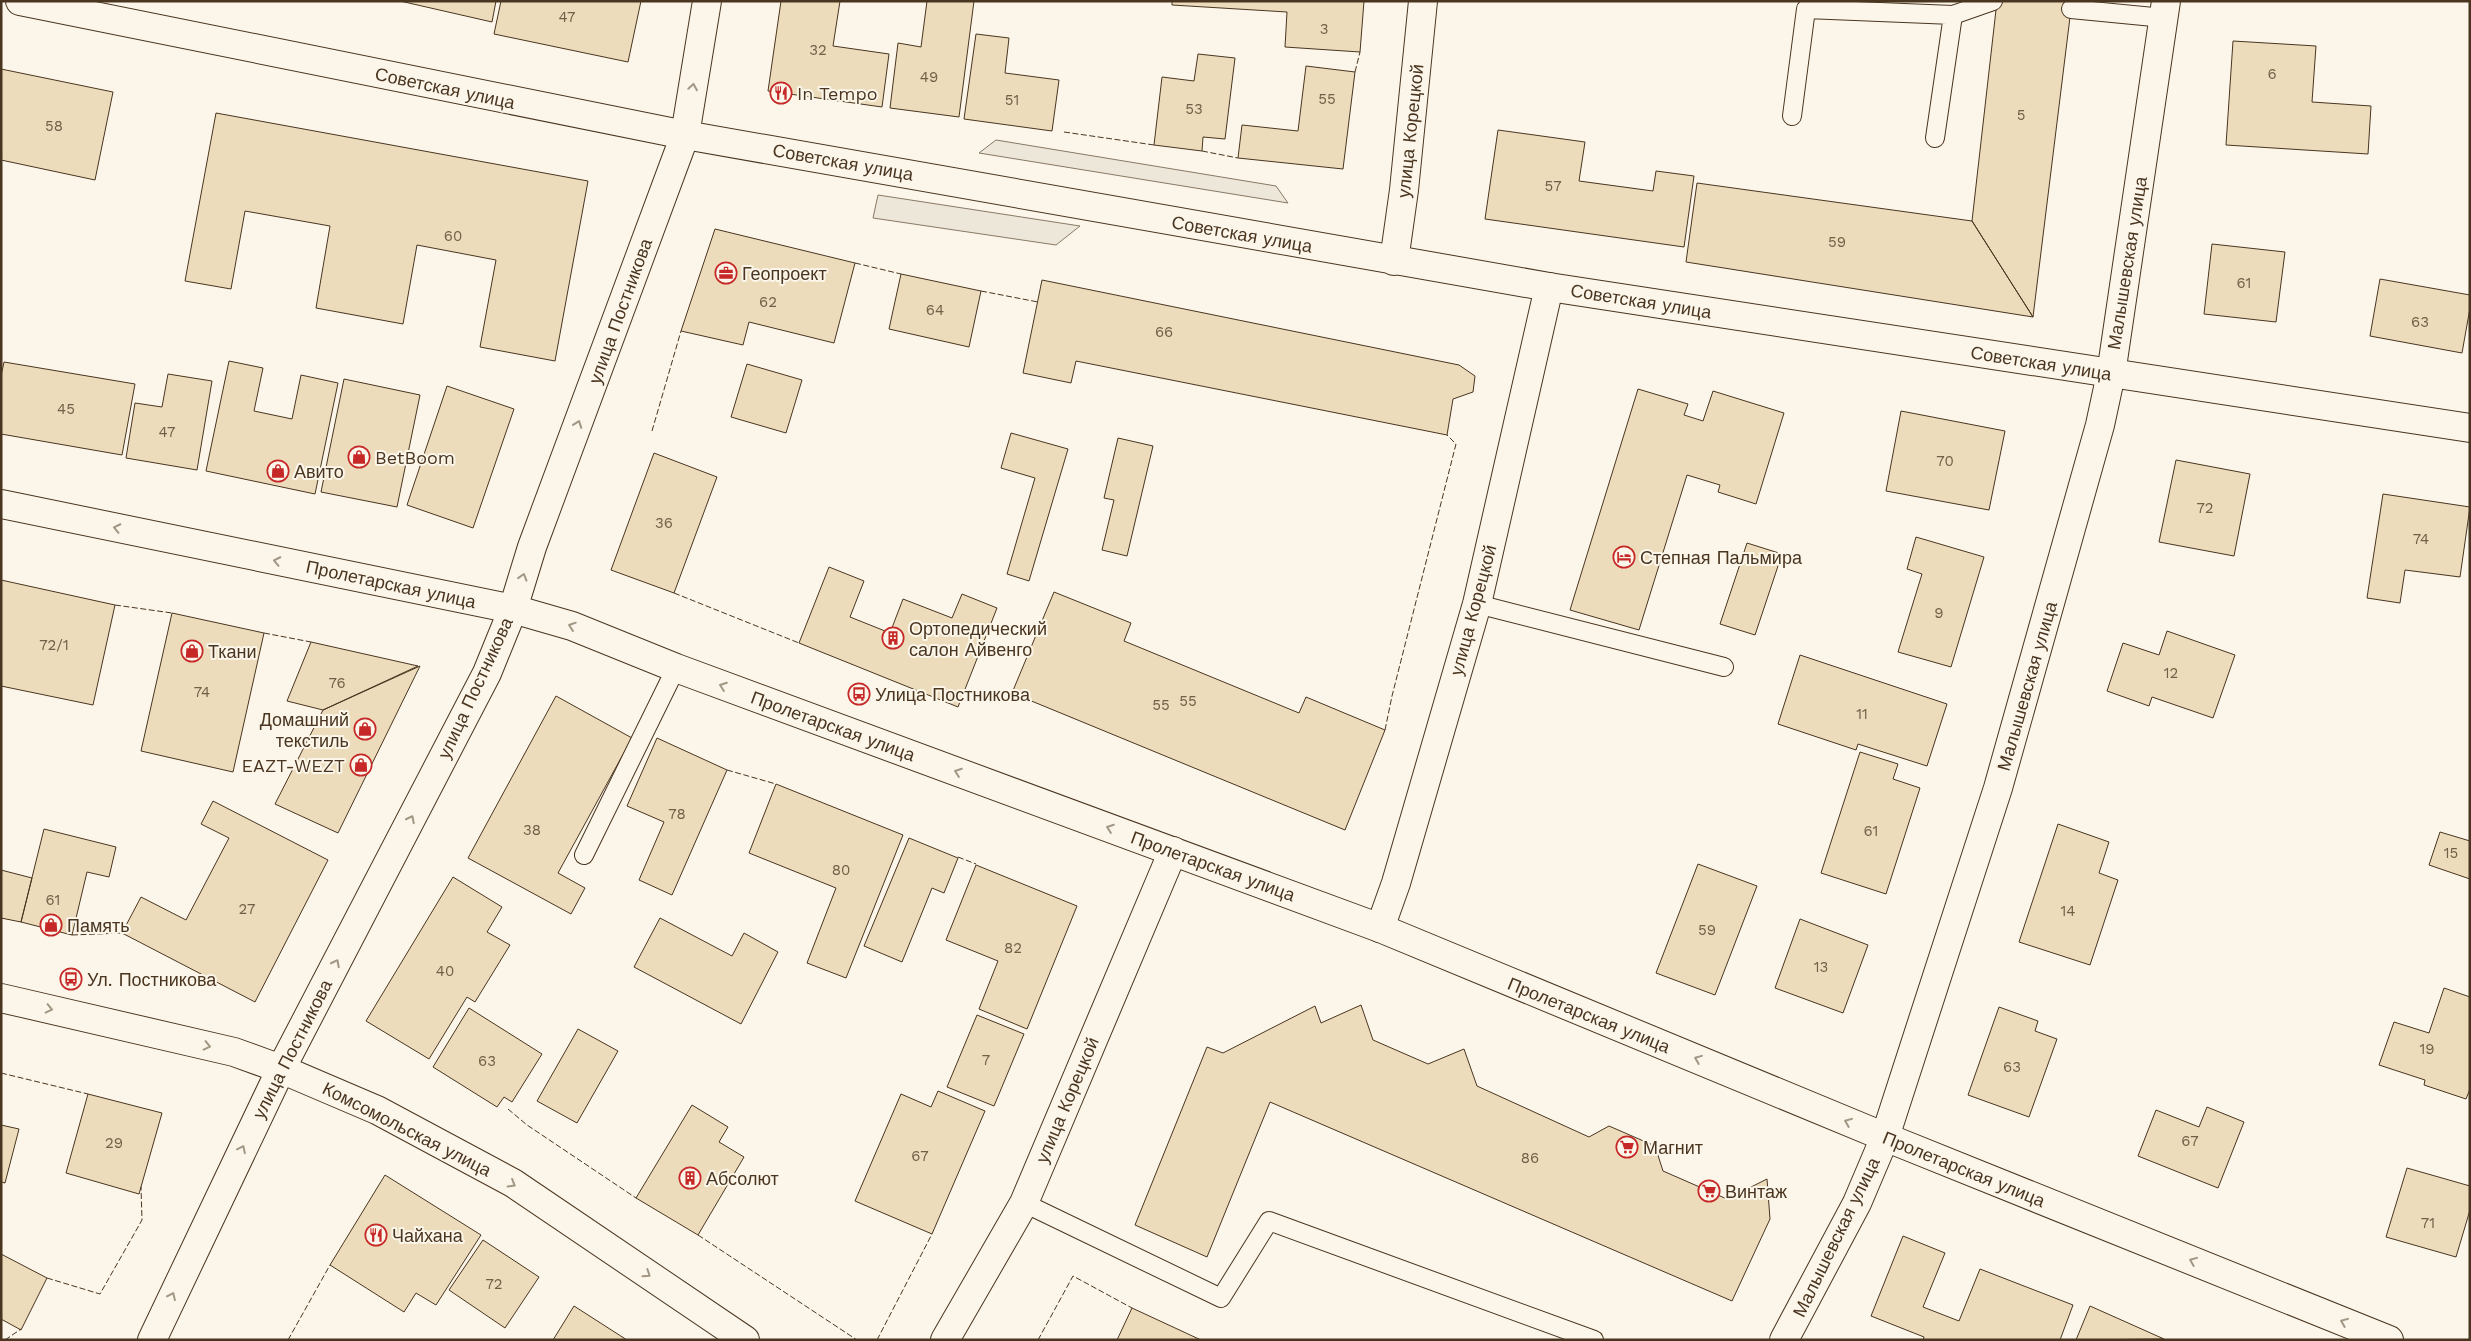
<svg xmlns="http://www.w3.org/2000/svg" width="2471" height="1341" viewBox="0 0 2471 1341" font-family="'Work Sans',sans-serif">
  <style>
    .parking { fill: #ede7d9; stroke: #887966 }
    .building { fill: #ecdcbc; stroke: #4a3520 }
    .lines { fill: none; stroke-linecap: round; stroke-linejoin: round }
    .service-casing { stroke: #4a3520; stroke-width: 20 }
    .minor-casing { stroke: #4a3520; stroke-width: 30 }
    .tertiary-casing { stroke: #4a3520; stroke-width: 30 }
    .secondary-casing { stroke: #4a3520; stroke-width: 30 }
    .primary-casing { stroke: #4a3520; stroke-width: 30 }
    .service { stroke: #fbf6e9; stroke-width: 18 }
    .minor { stroke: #fbf6e9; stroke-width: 28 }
    .tertiary { stroke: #fbf6e9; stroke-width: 28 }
    .secondary { stroke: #fbf6e9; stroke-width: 28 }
    .primary { stroke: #fbf6e9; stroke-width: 28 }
    .fence { stroke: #4a3520; stroke-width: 1; stroke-dasharray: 6 2.5; stroke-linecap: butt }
    .oneway { stroke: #a29684 }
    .labels { text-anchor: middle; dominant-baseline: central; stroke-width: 4; stroke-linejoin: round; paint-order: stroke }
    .number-label { font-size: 15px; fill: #725f47 }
    .street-label { font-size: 18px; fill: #4a3520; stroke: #fbf6e9 }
    .poi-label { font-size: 18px; fill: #4a3520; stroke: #fbf6e9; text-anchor: start }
  </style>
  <rect width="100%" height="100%" fill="#fbf6e9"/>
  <!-- parking -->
  <path class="parking" d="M996,140L1276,186L1288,203L979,153Z
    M878,195L1080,226L1056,245L873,218Z"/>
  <!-- building -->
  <path class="building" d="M400,1H496L492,22Z
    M501,1H641L628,62L494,34Z
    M781,1H840L833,46L889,54L882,107L768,91Z
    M927,1H974L959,117L890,108L898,43L921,47Z
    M1172,1H1364L1360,52L1285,47L1287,12L1172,5Z
    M1997,1H2072L2033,317L1972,221Z
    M976,34L1009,38L1005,73L1059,80L1052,131L964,119Z
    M2233,41L2316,46L2312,102L2371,106L2368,154L2226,145Z
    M1198,54L1235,58L1225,139L1203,137L1202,151L1154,145L1162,77L1194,81Z
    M1306,66L1355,72L1343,169L1238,158L1242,125L1298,131Z
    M1,69L113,92L95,180L1,160Z
    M216,113L588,181L555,361L480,347L496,260L417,245L403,324L316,308L330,226L245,211L231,289L185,281Z
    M1498,130L1585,142L1579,181L1653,191L1656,171L1694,176L1684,247L1485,219Z
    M1697,183L1972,221L2033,317L1686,262Z
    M715,229L855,263L834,343L749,322L743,345L681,331Z
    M2212,244L2285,252L2276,322L2204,314Z
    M901,274L981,291L969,347L889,329Z
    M2380,279L2470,295V308L2462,353L2370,336Z
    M1042,280L1459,365L1475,376L1473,392L1453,399L1447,435L1076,361L1071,383L1023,373Z
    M229,361L263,368L254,411L292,419L301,375L338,383L315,494L206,471Z
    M4,362L135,384L122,455L1,434V376Z
    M747,364L802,380L786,433L731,417Z
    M168,374L212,381L197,470L126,458L135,403L162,407Z
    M344,379L420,395L397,507L321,492Z
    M447,386L514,409L473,528L407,505Z
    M1638,389L1688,404L1684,415L1703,421L1713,391L1784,413L1756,504L1718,492L1720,485L1687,475L1639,630L1570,610Z
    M1901,411L2005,431L1989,510L1886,491Z
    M1011,433L1068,449L1029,581L1007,574L1035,478L1001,468Z
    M1118,438L1153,446L1127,556L1102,550L1114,500L1104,498Z
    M654,453L717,477L674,593L611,570Z
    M2176,460L2250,474L2234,556L2159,542Z
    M2383,494L2470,507L2460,577L2405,570L2400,603L2367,598Z
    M1916,537L1984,557L1951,667L1898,652L1922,574L1907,569Z
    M1747,543L1782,554L1755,635L1720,624Z
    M829,567L864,581L850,617L890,633L903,599L952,618L962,594L997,608L958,707L799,643Z
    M1,580L115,605L93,705L1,686Z
    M1054,592L1131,623L1124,641L1299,713L1306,697L1385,730L1345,830L1012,693Z
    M172,613L264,633L233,772L141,751Z
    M2167,631L2235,655L2213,718L2152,697L2149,706L2107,691L2123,643L2159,655Z
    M311,642L418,666L323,710L287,701Z
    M1800,655L1947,704L1927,766L1858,744L1856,750L1778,724Z
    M420,666L338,833L275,804L323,710Z
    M556,696L632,738L558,873L585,888L571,914L468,858Z
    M657,738L727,770L672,895L639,880L664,822L627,806Z
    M1860,752L1898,764L1893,779L1920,788L1886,894L1821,873Z
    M776,784L903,835L846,978L807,963L836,888L749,853Z
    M213,801L328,860L255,1002L122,933L141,897L186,920L229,838L201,824Z
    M2058,824L2109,842L2099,873L2118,880L2090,965L2019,942Z
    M44,829L116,847L109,877L87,872L72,935L21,922Z
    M2440,832L2470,841V879L2429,865Z
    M909,838L958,858L944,893L932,888L902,962L864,946Z
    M1698,864L1757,886L1715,995L1656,973Z
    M976,865L1077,906L1027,1029L979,1009L998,961L946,940Z
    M1,870L32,878L21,922L1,918Z
    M453,877L502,907L487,932L510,945L475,1002L467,997L429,1059L366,1021Z
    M660,918L732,956L744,933L778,952L741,1024L634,967Z
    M1800,919L1868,945L1843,1013L1775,988Z
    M2444,988L2470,997V1089L2466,1099L2424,1085L2425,1080L2379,1065L2394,1022L2429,1033Z
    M1361,1005L1373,1040L1428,1064L1464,1049L1477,1086L1589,1137L1609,1126L1655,1146L1663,1171L1727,1199L1767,1179L1770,1219L1732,1301L1270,1102L1207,1257L1135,1225L1207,1047L1223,1053L1315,1006L1321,1023Z
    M1999,1007L2038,1021L2035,1031L2057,1039L2029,1117L1968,1095Z
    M469,1008L542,1054L512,1102L504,1097L497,1107L433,1067Z
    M977,1015L1024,1034L994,1106L947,1087Z
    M578,1029L618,1051L577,1123L537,1101Z
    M938,1091L985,1111L932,1234L855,1201L901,1094L931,1107Z
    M88,1094L162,1113L139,1194L66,1173Z
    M692,1105L728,1127L719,1142L744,1157L698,1235L636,1198Z
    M2207,1107L2244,1122L2218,1188L2138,1156L2156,1110L2199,1127Z
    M1,1125L19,1129L5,1183L1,1182Z
    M2407,1168L2470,1186V1210L2456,1257L2386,1237Z
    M385,1175L481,1235L436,1305L416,1293L404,1312L330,1265Z
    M1903,1236L1945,1253L1923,1307L1959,1321L1980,1269L2073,1305L2060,1340H1923L1924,1337L1871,1316Z
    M483,1240L539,1277L505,1328L449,1290Z
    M1,1254L47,1278L21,1330L1,1319Z
    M574,1306L627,1340H553Z
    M2090,1306L2164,1339L2076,1340Z
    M1132,1308L1201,1340H1117Z"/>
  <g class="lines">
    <!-- service casing -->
    <g class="service-casing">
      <path id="service" d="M2071,9L2164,18
        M1792,116L1806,9L1953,15L1993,1
        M1935,138L1953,15
        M1477,604L1724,667
        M584,855L676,668
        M1024,1203L1221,1298L1269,1221L1594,1340"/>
    </g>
    <!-- minor casing -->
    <g class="minor-casing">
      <path id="minor" d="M20,1L685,135
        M1394,261L1404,190L1423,1
        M1380,928L1396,883L1477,604L1549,287
        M1784,1340L1857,1203L1885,1137L1998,788L2100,425L2111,374L2166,1"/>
    </g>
    <!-- tertiary casing -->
    <g class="tertiary-casing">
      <path id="tertiary" d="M685,135L1549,287L2470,428
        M945,1340L1024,1203L1173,851"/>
    </g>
    <!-- secondary casing -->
    <g class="secondary-casing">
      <path id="secondary" d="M1,504L513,609L572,626L676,668L1380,928L1885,1137L2389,1340
        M1,998L234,1052L281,1069L377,1110L513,1183L745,1340"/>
    </g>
    <!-- primary casing -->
    <g class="primary-casing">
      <path id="primary" d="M152,1340L281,1069L487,673L513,609L532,547L685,135L707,1"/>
    </g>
    <!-- service -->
    <use href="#service" class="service"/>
    <!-- minor -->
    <use href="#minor" class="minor"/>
    <!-- tertiary -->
    <use href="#tertiary" class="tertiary"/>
    <!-- secondary -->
    <use href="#secondary" class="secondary"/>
    <!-- primary -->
    <use href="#primary" class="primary"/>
    <!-- fence -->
    <path class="fence" d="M1355,72L1360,52
      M1064,132L1154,145
      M1202,151L1238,158
      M855,263L901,274
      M981,291L1038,302
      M652,431L681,331
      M674,593L799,643
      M115,605L172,613
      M264,633L311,642
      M1385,730L1392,696L1456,444L1447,435
      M727,770L776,784
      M958,857L976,864
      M72,935L122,933
      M1,1073L88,1094
      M508,1109L527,1125L636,1198
      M698,1235L857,1340
      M47,1278L100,1294L142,1220L141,1187
      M5,1340L21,1329
      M288,1340L330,1265
      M877,1340L932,1234
      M1038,1340L1073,1276L1132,1308"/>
  </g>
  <!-- one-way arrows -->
  <defs><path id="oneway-chevron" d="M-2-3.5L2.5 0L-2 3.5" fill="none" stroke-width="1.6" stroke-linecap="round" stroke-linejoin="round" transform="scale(1.25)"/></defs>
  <g class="oneway">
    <use href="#oneway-chevron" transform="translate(693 87) rotate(-81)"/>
    <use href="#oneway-chevron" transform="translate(578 424) rotate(-70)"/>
    <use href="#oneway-chevron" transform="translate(117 528) rotate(-168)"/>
    <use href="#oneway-chevron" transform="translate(277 561) rotate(-168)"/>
    <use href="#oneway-chevron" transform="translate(523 577) rotate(-73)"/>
    <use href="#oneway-chevron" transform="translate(572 626) rotate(-161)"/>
    <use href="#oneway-chevron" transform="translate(723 686) rotate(-160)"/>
    <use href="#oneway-chevron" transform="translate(958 772) rotate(-160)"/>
    <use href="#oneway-chevron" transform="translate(411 819) rotate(-63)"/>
    <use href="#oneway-chevron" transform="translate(1110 828) rotate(-160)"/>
    <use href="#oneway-chevron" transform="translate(336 963) rotate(-63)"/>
    <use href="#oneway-chevron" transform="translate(49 1009) rotate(13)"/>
    <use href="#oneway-chevron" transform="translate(207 1046) rotate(13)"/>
    <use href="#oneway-chevron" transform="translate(1698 1059) rotate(-158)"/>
    <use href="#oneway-chevron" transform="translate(1848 1122) rotate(-158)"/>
    <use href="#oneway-chevron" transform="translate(242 1149) rotate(-64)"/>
    <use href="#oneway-chevron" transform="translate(512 1184) rotate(31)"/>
    <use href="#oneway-chevron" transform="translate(2193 1261) rotate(-158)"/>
    <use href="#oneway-chevron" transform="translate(647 1274) rotate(34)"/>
    <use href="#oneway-chevron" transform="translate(172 1296) rotate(-65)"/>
    <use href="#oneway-chevron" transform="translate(2344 1322) rotate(-158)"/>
  </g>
  <!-- icons -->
  <defs>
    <g id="restaurant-ring" transform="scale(1.125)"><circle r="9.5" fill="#fbf6e9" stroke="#c62828" stroke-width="1.5"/><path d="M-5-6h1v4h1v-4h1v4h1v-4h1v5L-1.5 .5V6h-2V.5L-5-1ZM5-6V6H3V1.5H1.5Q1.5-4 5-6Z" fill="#c62828"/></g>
    <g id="office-ring" transform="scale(1.125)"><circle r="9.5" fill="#fbf6e9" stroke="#c62828" stroke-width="1.5"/><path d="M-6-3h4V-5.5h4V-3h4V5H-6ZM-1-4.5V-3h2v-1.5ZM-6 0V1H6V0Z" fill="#c62828"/></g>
    <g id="shop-ring" transform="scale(1.125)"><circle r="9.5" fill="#fbf6e9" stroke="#c62828" stroke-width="1.5"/><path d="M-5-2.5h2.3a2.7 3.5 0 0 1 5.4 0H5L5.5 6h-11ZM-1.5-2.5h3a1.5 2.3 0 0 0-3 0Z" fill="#c62828"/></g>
    <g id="hotel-ring" transform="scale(1.125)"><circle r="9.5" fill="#fbf6e9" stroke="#c62828" stroke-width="1.5"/><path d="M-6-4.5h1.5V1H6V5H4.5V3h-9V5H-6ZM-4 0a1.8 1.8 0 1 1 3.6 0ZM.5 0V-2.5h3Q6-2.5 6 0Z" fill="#c62828"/></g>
    <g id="building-ring" transform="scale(1.125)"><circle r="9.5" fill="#fbf6e9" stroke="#c62828" stroke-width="1.5"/><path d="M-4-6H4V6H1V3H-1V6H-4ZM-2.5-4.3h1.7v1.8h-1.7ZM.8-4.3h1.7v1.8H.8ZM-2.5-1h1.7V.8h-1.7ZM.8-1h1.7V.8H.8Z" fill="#c62828"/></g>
    <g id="bus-ring" transform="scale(1.125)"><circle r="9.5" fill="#fbf6e9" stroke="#c62828" stroke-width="1.5"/><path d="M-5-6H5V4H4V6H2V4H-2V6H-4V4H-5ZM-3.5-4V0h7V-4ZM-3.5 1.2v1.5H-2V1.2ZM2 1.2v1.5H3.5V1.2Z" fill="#c62828"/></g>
    <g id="supermarket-ring" transform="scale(1.125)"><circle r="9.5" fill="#fbf6e9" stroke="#c62828" stroke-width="1.5"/><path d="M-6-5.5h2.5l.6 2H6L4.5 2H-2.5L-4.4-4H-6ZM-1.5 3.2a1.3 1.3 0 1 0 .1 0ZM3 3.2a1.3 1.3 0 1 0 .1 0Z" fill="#c62828"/></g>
  </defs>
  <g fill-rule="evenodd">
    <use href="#restaurant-ring" x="781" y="93"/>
    <use href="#office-ring" x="726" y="273"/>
    <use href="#shop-ring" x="359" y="457"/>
    <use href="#shop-ring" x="278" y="471"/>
    <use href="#hotel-ring" x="1624" y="557"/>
    <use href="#building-ring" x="893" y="638"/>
    <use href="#shop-ring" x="192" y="651"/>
    <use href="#bus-ring" x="859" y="694"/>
    <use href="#shop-ring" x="365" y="729"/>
    <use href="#shop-ring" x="361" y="765"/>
    <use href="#shop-ring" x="51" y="925"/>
    <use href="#bus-ring" x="71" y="979"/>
    <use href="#supermarket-ring" x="1627" y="1147"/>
    <use href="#building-ring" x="690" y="1178"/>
    <use href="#supermarket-ring" x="1709" y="1191"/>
    <use href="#restaurant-ring" x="376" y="1235"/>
  </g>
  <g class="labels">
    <!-- number labels -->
    <g class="number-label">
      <text x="567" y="17">47</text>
      <text x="1324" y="29">3</text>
      <text x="818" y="50">32</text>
      <text x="2272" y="74">6</text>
      <text x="929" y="77">49</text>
      <text x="1327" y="99">55</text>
      <text x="1012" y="100">51</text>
      <text x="1194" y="109">53</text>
      <text x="2021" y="115">5</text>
      <text x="54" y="126">58</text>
      <text x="1553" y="186">57</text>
      <text x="453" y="236">60</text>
      <text x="1837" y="242">59</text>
      <text x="2244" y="283">61</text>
      <text x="768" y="302">62</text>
      <text x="935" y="310">64</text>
      <text x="2420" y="322">63</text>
      <text x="1164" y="332">66</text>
      <text x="66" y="409">45</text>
      <text x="167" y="432">47</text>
      <text x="1945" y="461">70</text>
      <text x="2205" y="508">72</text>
      <text x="664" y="523">36</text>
      <text x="2421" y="539">74</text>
      <text x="1939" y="613">9</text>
      <text x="54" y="645">72/1</text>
      <text x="2171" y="673">12</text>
      <text x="337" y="683">76</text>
      <text x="202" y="692">74</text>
      <text x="1188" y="701">55</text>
      <text x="1161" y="705">55</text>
      <text x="1862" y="714">11</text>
      <text x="677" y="814">78</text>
      <text x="532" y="830">38</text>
      <text x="1871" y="831">61</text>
      <text x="2451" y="853">15</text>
      <text x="841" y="870">80</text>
      <text x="53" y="900">61</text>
      <text x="247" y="909">27</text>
      <text x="2068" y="911">14</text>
      <text x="1707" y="930">59</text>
      <text x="1013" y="948">82</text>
      <text x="1821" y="967">13</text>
      <text x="445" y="971">40</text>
      <text x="2427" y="1049">19</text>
      <text x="986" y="1060">7</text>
      <text x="487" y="1061">63</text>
      <text x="2012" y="1067">63</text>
      <text x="2190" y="1141">67</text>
      <text x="114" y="1143">29</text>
      <text x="920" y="1156">67</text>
      <text x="1530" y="1158">86</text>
      <text x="2428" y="1223">71</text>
      <text x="494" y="1284">72</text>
    </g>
    <!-- street labels -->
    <g class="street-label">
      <text transform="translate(445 88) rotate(12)">Советская улица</text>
      <text transform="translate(1410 131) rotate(-84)">улица Корецкой</text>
      <text transform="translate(843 162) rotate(10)">Советская улица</text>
      <text transform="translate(1242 234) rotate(10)">Советская улица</text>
      <text transform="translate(2127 263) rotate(-81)">Малышевская улица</text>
      <text transform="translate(1641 301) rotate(9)">Советская улица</text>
      <text transform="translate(620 311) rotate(-70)">улица Постникова</text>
      <text transform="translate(2041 363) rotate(9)">Советская улица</text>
      <text transform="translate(391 584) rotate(12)">Пролетарская улица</text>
      <text transform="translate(1473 610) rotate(-75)">улица Корецкой</text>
      <text transform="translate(2027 686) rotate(-74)">Малышевская улица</text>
      <text transform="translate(475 688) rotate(-65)">улица Постникова</text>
      <text transform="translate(833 726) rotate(20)">Пролетарская улица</text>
      <text transform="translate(1213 866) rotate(20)">Пролетарская улица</text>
      <text transform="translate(1589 1015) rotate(22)">Пролетарская улица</text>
      <text transform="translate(292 1049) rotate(-63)">улица Постникова</text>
      <text transform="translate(1067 1100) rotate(-67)">улица Корецкой</text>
      <text transform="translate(407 1129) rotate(27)">Комсомольская улица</text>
      <text transform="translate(1964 1169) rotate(22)">Пролетарская улица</text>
      <text transform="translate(1836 1237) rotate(-64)">Малышевская улица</text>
    </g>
    <!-- poi labels -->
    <g class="poi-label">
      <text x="797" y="93">In Tempo</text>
      <text x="742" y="273">Геопроект</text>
      <text x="375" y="457">BetBoom</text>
      <text x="294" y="471">Авито</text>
      <text x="1640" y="557">Степная Пальмира</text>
      <text x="909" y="628">Ортопедический<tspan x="909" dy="21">салон Айвенго</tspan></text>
      <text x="208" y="651">Ткани</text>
      <text x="875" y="694">Улица Постникова</text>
      <text x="349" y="719" text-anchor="end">Домашний<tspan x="349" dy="21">текстиль</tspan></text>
      <text x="345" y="765" text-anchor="end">EAZT-WEZT</text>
      <text x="67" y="925">Память</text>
      <text x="87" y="979">Ул. Постникова</text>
      <text x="1643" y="1147">Магнит</text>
      <text x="706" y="1178">Абсолют</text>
      <text x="1725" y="1191">Винтаж</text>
      <text x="392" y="1235">Чайхана</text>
    </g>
  </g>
  <!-- border -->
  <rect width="2471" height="1341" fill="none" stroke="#4a3520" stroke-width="5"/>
</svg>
